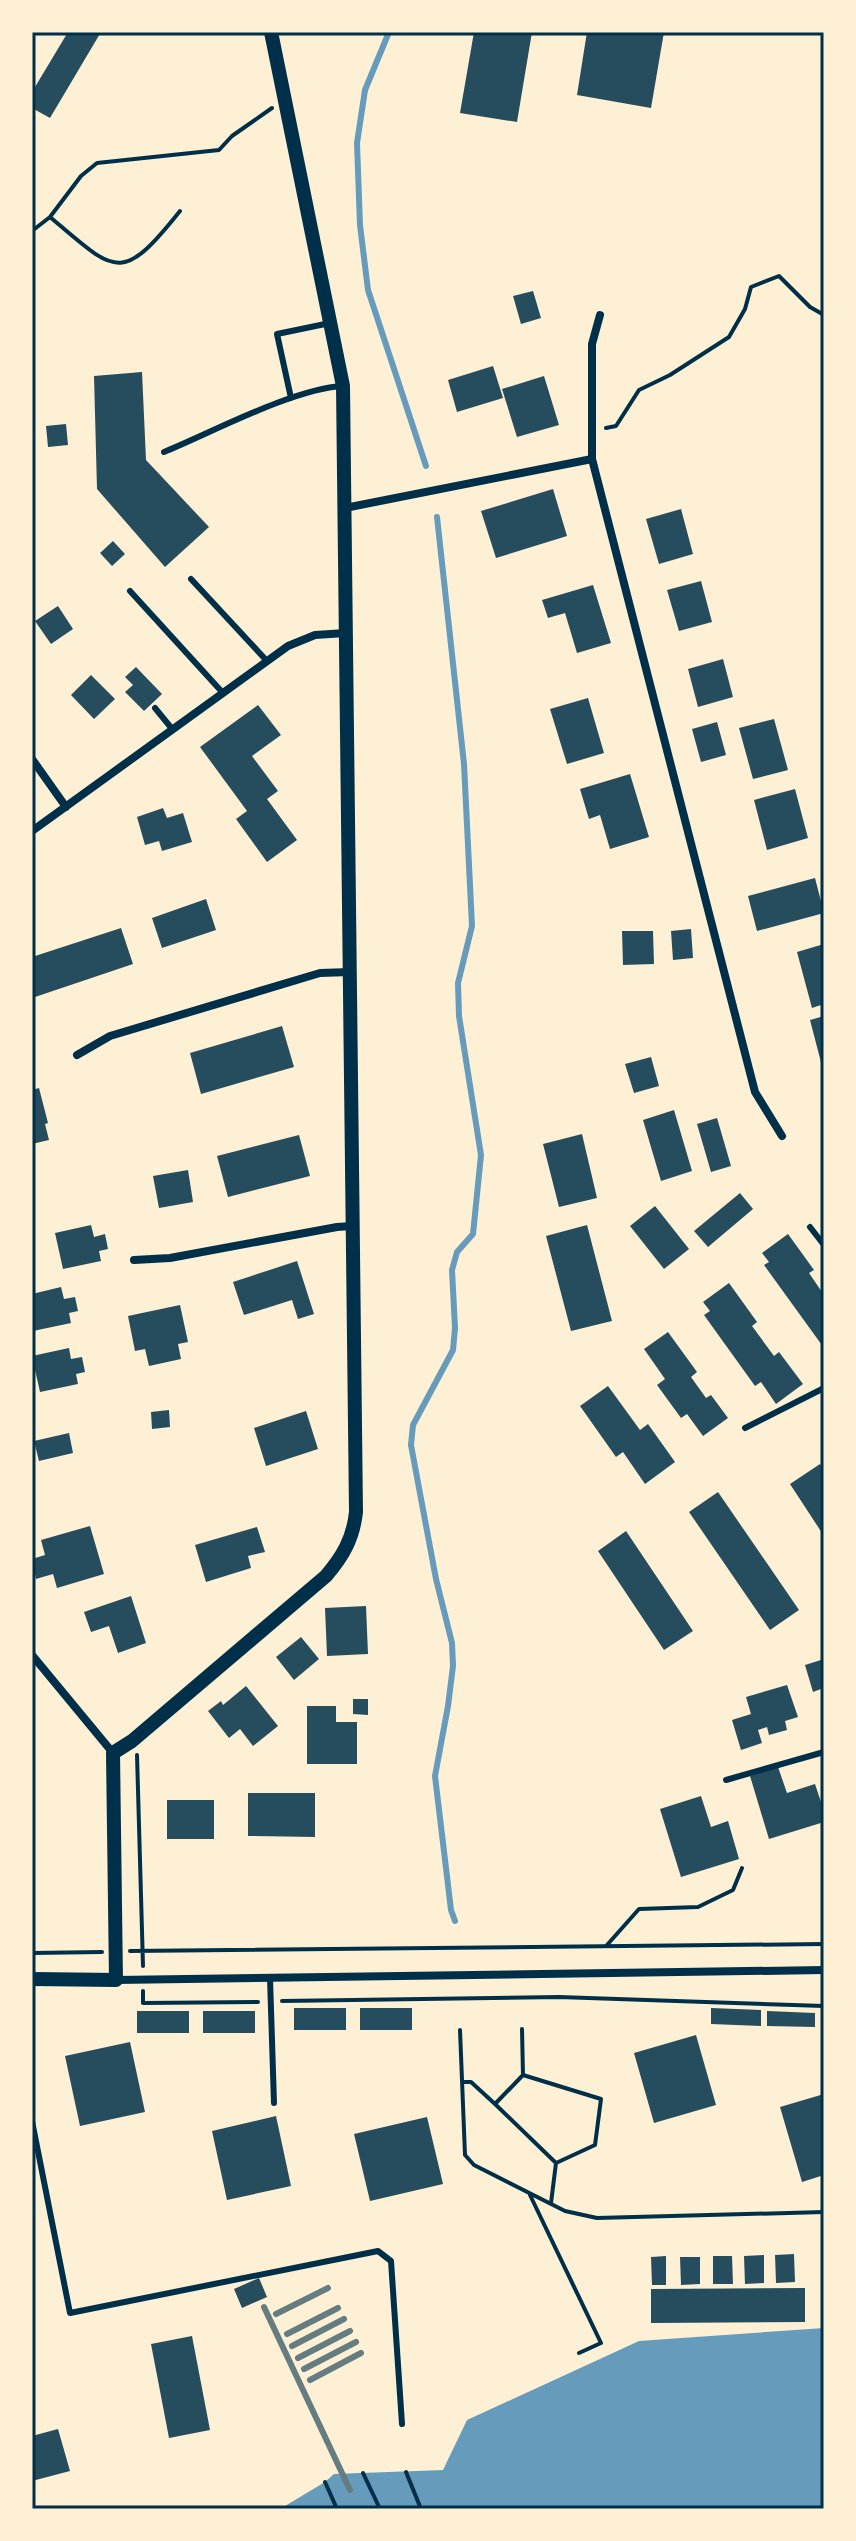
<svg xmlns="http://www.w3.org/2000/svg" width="856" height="2541" viewBox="0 0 856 2541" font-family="Mulish,sans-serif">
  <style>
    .water { fill: #669bbc }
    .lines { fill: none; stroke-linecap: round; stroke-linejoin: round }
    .stream { stroke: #669bbc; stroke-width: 6 }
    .building { fill: #264d5e }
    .path { stroke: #003049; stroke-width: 4 }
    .service { stroke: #003049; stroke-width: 6 }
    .minor { stroke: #003049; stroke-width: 8 }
    .tertiary { stroke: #003049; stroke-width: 14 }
    .rail { stroke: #657d81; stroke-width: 6 }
    .neatline { fill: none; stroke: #003049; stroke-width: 3 }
  </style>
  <rect width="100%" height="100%" fill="#fdf0d5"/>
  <!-- water -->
  <path class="water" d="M824,2328V2509H280L325,2482L334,2474L443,2470L467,2420L639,2341Z"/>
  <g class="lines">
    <!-- stream -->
    <path class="stream" d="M389,32L365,90L357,143L360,225L368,290L426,466
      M437,517L464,764L472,926L458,983L459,1016L481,1155L473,1234L457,1252L452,1270L455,1328L453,1350L413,1425L411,1445L436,1579L452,1643L453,1666L448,1706L435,1776L451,1910L455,1921"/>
  </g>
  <!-- building -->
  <path class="building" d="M68,32H101L50,118L32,108V92Z
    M474,32H532L517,122L460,113Z
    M587,32H664L651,108L577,95Z
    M533,291L541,318L521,324L513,296Z
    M493,366L503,398L457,412L448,380Z
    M142,372L146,460L209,527L165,567L97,489L94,376Z
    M544,376L559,425L517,437L502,389Z
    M66,424L68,445L48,447L46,426Z
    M553,489L567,536L496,558L481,511Z
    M681,509L693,554L659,564L646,519Z
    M113,541L125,554L112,566L100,553Z
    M701,581L712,622L679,631L667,590Z
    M593,585L611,643L577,653L565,613L548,618L542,600Z
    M58,606L73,629L51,644L35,621Z
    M723,659L733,697L698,707L688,669Z
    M136,667L162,694L144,711L125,692L133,685L125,677Z
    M91,675L115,699L94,719L71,695Z
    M588,698L604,753L567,764L550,709Z
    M258,705L281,735L252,756L278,791L267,799L297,840L267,862L236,819L247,811L200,747Z
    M774,719L788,770L753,779L739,728Z
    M717,722L726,755L701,762L692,729Z
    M630,774L649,837L610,849L600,815L589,819L580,789Z
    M795,789L808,838L767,850L754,800Z
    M163,808L167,818L183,813L192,842L162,851L159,841L145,845L137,817Z
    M815,878L824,913L757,931L748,896Z
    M206,899L216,930L162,948L152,918Z
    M121,928L133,964L35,997L32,988V957Z
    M691,929L693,958L673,960L671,931Z
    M622,931H653L654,964L623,965Z
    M824,944V1004L812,1008L797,952Z
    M824,1016V1070H823L810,1020Z
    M282,1026L294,1067L201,1094L190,1053Z
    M651,1057L659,1086L634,1093L625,1064Z
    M39,1088L48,1123L45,1124L49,1140L32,1144V1090Z
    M674,1110L692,1171L661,1181L643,1120Z
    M717,1118L731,1166L711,1172L697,1124Z
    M582,1134L597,1198L559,1207L543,1144Z
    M299,1135L310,1176L228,1197L217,1156Z
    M188,1170L193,1202L159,1208L153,1176Z
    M740,1193L753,1209L708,1247L694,1231Z
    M655,1206L689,1249L664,1269L630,1226Z
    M91,1225L94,1237L105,1234L108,1249L99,1251L101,1261L63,1269L55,1233Z
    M587,1225L612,1321L571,1331L546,1236Z
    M788,1234L814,1270L809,1273L824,1295V1348L764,1265L769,1262L762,1253Z
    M297,1261L314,1314L298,1319L292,1300L244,1315L233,1282Z
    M729,1283L757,1322L752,1326L774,1356L779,1352L803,1384L776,1404L761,1382L755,1386L704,1315L710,1311L703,1302Z
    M61,1287L64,1299L75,1297L78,1311L69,1313L71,1323L33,1331L32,1294Z
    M180,1305L188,1342L178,1344L181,1359L149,1366L145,1349L135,1351L128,1316Z
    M668,1332L697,1372L691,1377L706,1398L711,1395L728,1418L703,1436L687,1414L681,1418L657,1385L665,1379L644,1349Z
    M69,1348L71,1359L82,1357L85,1372L76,1374L78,1384L40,1392L32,1356Z
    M608,1386L640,1430L648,1424L675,1462L645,1484L623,1452L616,1457L580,1406Z
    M169,1410L170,1427L152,1429L151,1412Z
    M306,1411L318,1449L266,1466L254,1428Z
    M69,1433L73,1453L39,1461L34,1441Z
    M820,1464L824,1470V1536L790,1484Z
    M718,1492L799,1610L770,1630L689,1512Z
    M90,1526L104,1574L57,1588L53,1574L36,1579L32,1559L45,1555L41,1540Z
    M257,1527L265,1552L248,1556L251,1568L206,1582L195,1545Z
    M626,1531L693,1631L664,1650L598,1551Z
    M131,1596L146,1643L118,1653L109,1626L91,1632L84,1612Z
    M366,1606L368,1654L327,1656L325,1608Z
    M301,1637L319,1659L294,1680L276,1657Z
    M824,1659V1696H823L821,1689L813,1692L805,1665Z
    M787,1685L798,1717L785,1721L787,1730L769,1735L767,1727L758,1730L762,1743L741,1750L732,1720L751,1714L746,1697Z
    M246,1686L278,1726L253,1746L240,1729L229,1738L208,1711L221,1701L223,1705Z
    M353,1699H368V1715L353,1714Z
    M307,1706H336V1722H357V1764H307Z
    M778,1767L787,1793L815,1784L824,1811V1822L769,1839L750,1776Z
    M248,1793H315V1837L248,1836Z
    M701,1796L711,1827L728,1821L739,1859L681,1877L660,1809Z
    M167,1800H214V1839H167Z
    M294,2008H346V2030H294Z
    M360,2008H412V2030H360Z
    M711,2008L761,2010V2026L711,2024Z
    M137,2011H189V2033H137Z
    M203,2011H255V2033H203Z
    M767,2011L815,2013V2027L767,2026Z
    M696,2035L716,2105L654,2123L634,2053Z
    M130,2042L145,2112L80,2126L65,2056Z
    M824,2094V2175L802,2182L780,2107Z
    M276,2116L291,2186L227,2200L212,2131Z
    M427,2117L443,2184L370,2201L354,2134Z
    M794,2254L795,2282L776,2283L775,2255Z
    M764,2255V2283L745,2284L744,2256Z
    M666,2256V2285H652L651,2257Z
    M713,2256H732L733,2284H713Z
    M680,2257H700V2284L681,2285Z
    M259,2278L267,2297L242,2308L234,2289Z
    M805,2288V2322L651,2323V2289Z
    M192,2336L210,2430L169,2438L151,2344Z
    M58,2429L70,2471L32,2481V2436Z"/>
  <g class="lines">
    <!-- path -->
    <path class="path" d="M50,217C116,273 121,285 180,211
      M32,231L50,217L81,176L97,163L219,150L232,136L272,108
      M606,428L616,426L639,390L670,375L729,337L745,309L751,287L779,276L810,307L824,315
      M137,1755L143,1966
      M607,1945L639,1909L698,1907L733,1890L742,1868
      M130,1951L824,1944
      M32,1953L102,1952
      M143,1991V2003L258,2002
      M282,2001L559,1997L824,2006
      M522,2029L523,2075L601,2099L595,2145L556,2163L551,2203
      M460,2030L465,2155L474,2165L565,2211L597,2218L824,2212
      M463,2082H471L495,2104L523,2075
      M495,2104L556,2163
      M530,2195L601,2343L579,2353
      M406,2472L421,2509
      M363,2473L380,2509
      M325,2482L337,2509"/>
    <!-- service -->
    <path class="service" d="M291,398L277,334L330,323
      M164,452C213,432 292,389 343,386
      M191,579L267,661
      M130,591L223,693
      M155,708L173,730
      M810,1227L824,1245
      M745,1428L824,1388
      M726,1780L824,1752
      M270,1978L274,2103
      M32,2121L70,2313L378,2251L391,2261L402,2424"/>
    <!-- minor -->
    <path class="minor" d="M592,459V344L600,315
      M345,508L592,459L755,1092L782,1136
      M32,759L66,807
      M32,831L288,646L315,635L346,633
      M77,1055L110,1036L320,973L350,972
      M134,1260L170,1258L337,1227L352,1226
      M32,1655L113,1753
      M116,1980L824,1970"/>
    <!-- tertiary -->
    <path class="tertiary" d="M32,1979L116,1980L113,1753L132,1741L326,1576C343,1556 353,1539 356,1512L343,386L271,32"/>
    <!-- rail -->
    <path class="rail" d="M264,2307L350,2490
      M276,2314L328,2288
      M287,2334L338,2308
      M292,2346L344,2319
      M298,2358L350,2331
      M304,2369L356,2342
      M310,2380L361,2353"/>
  </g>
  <!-- border -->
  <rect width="856" height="2541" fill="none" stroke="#fdf0d5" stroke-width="68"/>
  <rect x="34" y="34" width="788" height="2473" class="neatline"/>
</svg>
